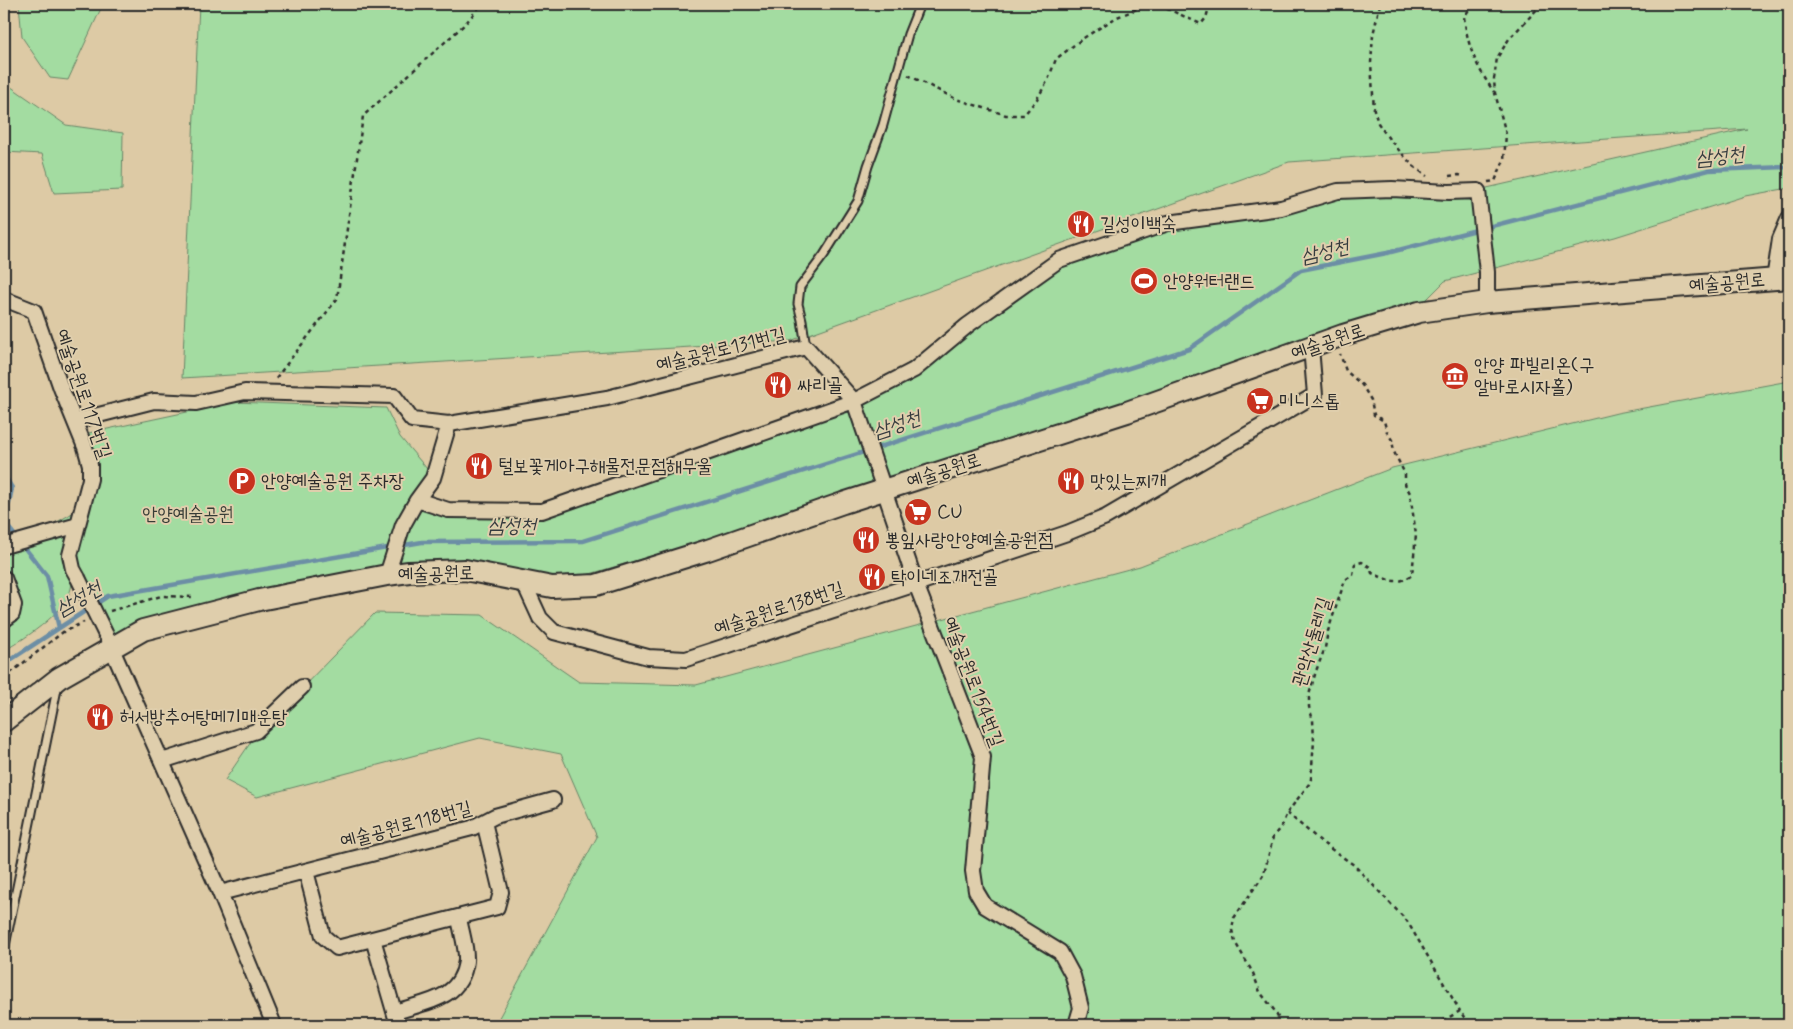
<svg xmlns="http://www.w3.org/2000/svg" width="1793" height="1029" viewBox="0 0 1793 1029" font-family="Mynerve,'Poor Story',sans-serif">
  <style>
    .green { fill: #a3dca1; stroke: #678466 }
    .lines { fill: none; stroke-linecap: round; stroke-linejoin: round }
    .stream { stroke: #6c8ea5; stroke-width: 4.5 }
    .lane-casing { stroke: #2b2b2b; stroke-width: 11 }
    .street-casing { stroke: #2b2b2b; stroke-width: 18 }
    .secondary-casing { stroke: #2b2b2b; stroke-width: 24 }
    .path { stroke: #2b2b2b; stroke-width: 2.5; stroke-dasharray: 4 4; stroke-linecap: butt }
    .lane { stroke: #dfceac; stroke-width: 7 }
    .street { stroke: #dfceac; stroke-width: 14 }
    .secondary { stroke: #dfceac; stroke-width: 20 }
    .street-bridge-casing { stroke: #2b2b2b; stroke-width: 18; stroke-linecap: butt }
    .street-bridge { stroke: #dfceac; stroke-width: 14 }
    .labels { text-anchor: middle; dominant-baseline: central; stroke-width: 4; stroke-linejoin: round; paint-order: stroke }
    .poi-label { font-size: 19px; fill: #2b2b2b; stroke: #dfceac; text-anchor: start }
    .street-label { font-size: 19px; fill: #2b2b2b; stroke: #dfceac }
    .park-label { font-size: 19px; fill: #373d37; stroke: #dfceac }
    .water-label { font-size: 20px; font-style: italic; fill: #363c3f; stroke: #dfceac }
  </style>
  <rect width="100%" height="100%" fill="#ddcaa5"/>
  <filter id="ink" filterUnits="userSpaceOnUse"><feTurbulence type="fractalNoise" baseFrequency=".02" numOctaves="2"/><feDisplacementMap in="SourceGraphic" scale="10" xChannelSelector="R" yChannelSelector="G"/><feConvolveMatrix kernelMatrix="1 2 1 2 8 2 1 2 1" color-interpolation-filters="sRGB"/></filter>
  <g filter="url(#ink)">
    <!-- green -->
    <path class="green" d="M19,4H103L68,80L50,78L22,37Z
      M199,4H1789V188L1745,196L1615,237L1445,281L1418,308L885,488L552,585L409,571L112,646L73,568L83,507L84,434L234,402L386,408L400,437L433,476L417,498L448,508L542,510L854,400L968,323L1059,259L1168,221L1236,213L1338,189L1478,190L1747,129L1289,162L790,341L182,378Z
      M4,82L66,125L123,133L122,190L54,193L42,154L4,152Z
      M1789,381V1025H495L597,837L561,754L480,738L257,797L225,780L255,736L375,613L482,615L579,682L696,685L1140,566L1392,468L1617,413Z
      M77,510C73,520 62,548 64,557C65,565 72,572 72,579C74,609 26,637 4,651V537C33,534 53,526 77,510Z"/>
    <g class="lines">
      <!-- stream -->
      <path class="stream" d="M4,475L12,488L9,503L4,513
        M4,522L47,576L59,628
        M4,664L108,596L422,542L583,541L1189,349L1301,270L1387,253L1709,170L1789,167"/>
      <!-- lane casing -->
      <g class="lane-casing">
        <path id="lane" d="M806,347L802,320L798,304L800,287L824,255L858,201L868,166L883,125L908,34L920,4
          M4,951L58,684"/>
      </g>
      <!-- street casing -->
      <g class="street-casing">
        <path id="street" d="M1774,280L1780,239L1789,218
          M4,299L34,311L61,388L85,447L90,465V479L70,555L73,569L78,578
          M75,421L154,401L196,403L245,392L394,396L412,420L449,424L607,398L806,347L854,401L916,584L983,757L973,871L976,891L985,906L1060,952L1073,976L1081,1008L1076,1025
          M417,500L448,510L542,511L854,401L914,370L968,325L1059,260L1168,223L1281,208L1338,191L1392,189L1449,192L1478,191L1487,272V302
          M4,546L78,525
          M387,575L403,525L417,500L433,478L449,424
          M4,578L14,605L12,614L4,620
          M523,581L540,618L554,632L648,657L686,659L916,584L1067,533L1106,517L1315,395L1311,347
          M108,640L220,893L274,1025
          M162,761L256,731L302,687
          M306,871L323,936L337,948L497,907L501,892L484,822
          M220,893L472,828L495,816L553,800
          M373,939L398,1025
          M395,1012C425,1002 461,1000 466,961C467,948 461,931 459,918"/>
      </g>
      <!-- secondary casing -->
      <g class="secondary-casing">
        <path id="secondary" d="M4,721L59,678L143,630L259,600L387,575L409,572L465,570L552,587L596,585L705,551L843,503L1127,412L1343,335L1419,312L1487,302L1789,278"/>
      </g>
      <!-- path -->
      <path class="path" d="M1151,4C1169,8 1184,17 1201,24L1206,18L1210,4
        M1380,4L1373,35L1371,63L1374,110L1378,123L1389,139L1413,166L1427,176
        M1473,4L1464,17C1468,48 1476,66 1494,92
        M908,75L956,99L1006,115H1024L1037,99L1048,80L1056,59L1082,39L1117,17L1150,4
        M1449,176L1459,175L1463,176
        M1488,182L1495,181L1504,160L1506,134L1495,93L1494,79L1497,58L1509,39L1542,4
        M276,378L337,299L363,116L465,24L482,4
        M110,611L161,596L195,597
        M4,678L63,632L84,622
        M1287,813L1324,844L1354,865L1407,921L1460,1011
        M1281,1025L1280,1021L1274,1010L1260,992L1253,973L1235,942L1232,930L1234,918L1264,874L1273,837L1282,825L1287,813L1309,784L1311,779L1314,741L1313,720L1309,707V695L1316,671L1325,648L1328,631L1345,580L1353,575L1355,564L1362,562L1370,567L1372,573C1388,580 1397,586 1412,575L1416,535L1410,493L1405,484V474L1394,452L1392,440L1387,432L1384,421L1374,415L1371,400L1362,385L1346,371L1340,354
        M1436,1025L1460,1011L1469,1025"/>
      <!-- lane -->
      <use href="#lane" class="lane"/>
      <!-- street -->
      <use href="#street" class="street"/>
      <!-- secondary -->
      <use href="#secondary" class="secondary"/>
      <!-- street-bridge casing -->
      <g class="street-bridge-casing">
        <path id="street-bridge" d="M78,578L106,635"/>
      </g>
      <!-- street-bridge -->
      <use href="#street-bridge" class="street-bridge"/>
    </g>
  </g>
  <!-- icons -->
  <defs>
    <g id="restaurant-disc" transform="scale(1.4375)"><circle r="9.5" fill="#c8321e" stroke="#dfceac"/><path d="M-5-6h1v4h1v-4h1v4h1v-4h1v5L-1.5 .5V6h-2V.5L-5-1ZM5-6V6H3V1.5H1.5Q1.5-4 5-6Z" fill="#fff"/></g>
    <g id="stadium-disc" transform="scale(1.4375)"><circle r="9.5" fill="#c8321e" stroke="#dfceac"/><path d="M0-5a6.5 5 0 1 0 0 10a6.5 5 0 1 0 0-10ZM-3.5-1.8h7v3.6h-7Z" fill="#fff"/></g>
    <g id="museum-disc" transform="scale(1.4375)"><circle r="9.5" fill="#c8321e" stroke="#dfceac"/><path d="M0-6L6-3V-2H-6V-3ZM-5-1h2V3h-2ZM-1-1h2V3h-2ZM3-1h2V3H3ZM-6 4H6V6H-6Z" fill="#fff"/></g>
    <g id="supermarket-disc" transform="scale(1.4375)"><circle r="9.5" fill="#c8321e" stroke="#dfceac"/><path d="M-6-5.5h2.5l.6 2H6L4.5 2H-2.5L-4.4-4H-6ZM-1.5 3.2a1.3 1.3 0 1 0 .1 0ZM3 3.2a1.3 1.3 0 1 0 .1 0Z" fill="#fff"/></g>
    <g id="parking-disc" transform="scale(1.4375)"><circle r="9.5" fill="#c8321e" stroke="#dfceac"/><path d="M-3.5-5.5H1a3.5 3.5 0 0 1 0 7H-1V5.5H-3.5ZM-1-3.4V-.6H.8a1.4 1.4 0 0 0 0-2.8Z" fill="#fff"/></g>
  </defs>
  <g fill-rule="evenodd">
    <use href="#restaurant-disc" x="1081" y="224"/>
    <use href="#stadium-disc" x="1144" y="281"/>
    <use href="#museum-disc" x="1455" y="376"/>
    <use href="#restaurant-disc" x="778" y="385"/>
    <use href="#supermarket-disc" x="1260" y="401"/>
    <use href="#restaurant-disc" x="479" y="466"/>
    <use href="#parking-disc" x="242" y="481"/>
    <use href="#restaurant-disc" x="1071" y="481"/>
    <use href="#supermarket-disc" x="918" y="512"/>
    <use href="#restaurant-disc" x="866" y="540"/>
    <use href="#restaurant-disc" x="872" y="577"/>
    <use href="#restaurant-disc" x="100" y="717"/>
  </g>
  <g class="labels">
    <!-- poi labels -->
    <g class="poi-label">
      <text x="1100" y="224">길성이백숙</text>
      <text x="1163" y="281">안양워터랜드</text>
      <text x="1474" y="365">안양 파빌리온(구<tspan x="1474" dy="22">알바로시자홀)</tspan></text>
      <text x="797" y="385">싸리골</text>
      <text x="1279" y="401">미니스톱</text>
      <text x="498" y="466">털보꽃게아구해물전문점해무울</text>
      <text x="261" y="481">안양예술공원 주차장</text>
      <text x="1090" y="481">맛있는찌개</text>
      <text x="937" y="512">CU</text>
      <text x="885" y="540">뽕잎사랑안양예술공원점</text>
      <text x="891" y="577">탁이네조개전골</text>
      <text x="119" y="717">허서방추어탕메기매운탕</text>
    </g>
    <!-- street labels -->
    <g class="street-label">
      <text transform="translate(1727 283) rotate(-5)">예술공원로</text>
      <text transform="translate(1328 342) rotate(-19)">예술공원로</text>
      <text transform="translate(721 350) rotate(-14)">예술공원로131번길</text>
      <text transform="translate(83 394) rotate(71)">예술공원로117번길</text>
      <text transform="translate(944 471) rotate(-18)">예술공원로</text>
      <text transform="translate(436 574) rotate(-1)">예술공원로</text>
      <text transform="translate(779 609) rotate(-18)">예술공원로138번길</text>
      <text transform="translate(1312 642) rotate(-73)">관악산둘레길</text>
      <text transform="translate(973 682) rotate(69)">예술공원로154번길</text>
      <text transform="translate(406 825) rotate(-15)">예술공원로118번길</text>
    </g>
    <!-- park labels -->
    <g class="park-label">
      <text x="188" y="514">안양예술공원</text>
    </g>
    <!-- water labels -->
    <g class="water-label">
      <text transform="translate(1720 157) rotate(-6)">삼성천</text>
      <text transform="translate(1325 252) rotate(-13)">삼성천</text>
      <text transform="translate(897 425) rotate(-18)">삼성천</text>
      <text x="512" y="526">삼성천</text>
      <text transform="translate(79 599) rotate(-30)">삼성천</text>
    </g>
  </g>
  <!-- margin -->
  <rect width="1793" height="1029" fill="none" stroke="#dfceac" stroke-width="20"/>
  <rect x="10" y="10" width="1773" height="1009" fill="none" stroke="#2b2b2b" stroke-width="2" filter="url(#ink)"/>
</svg>
